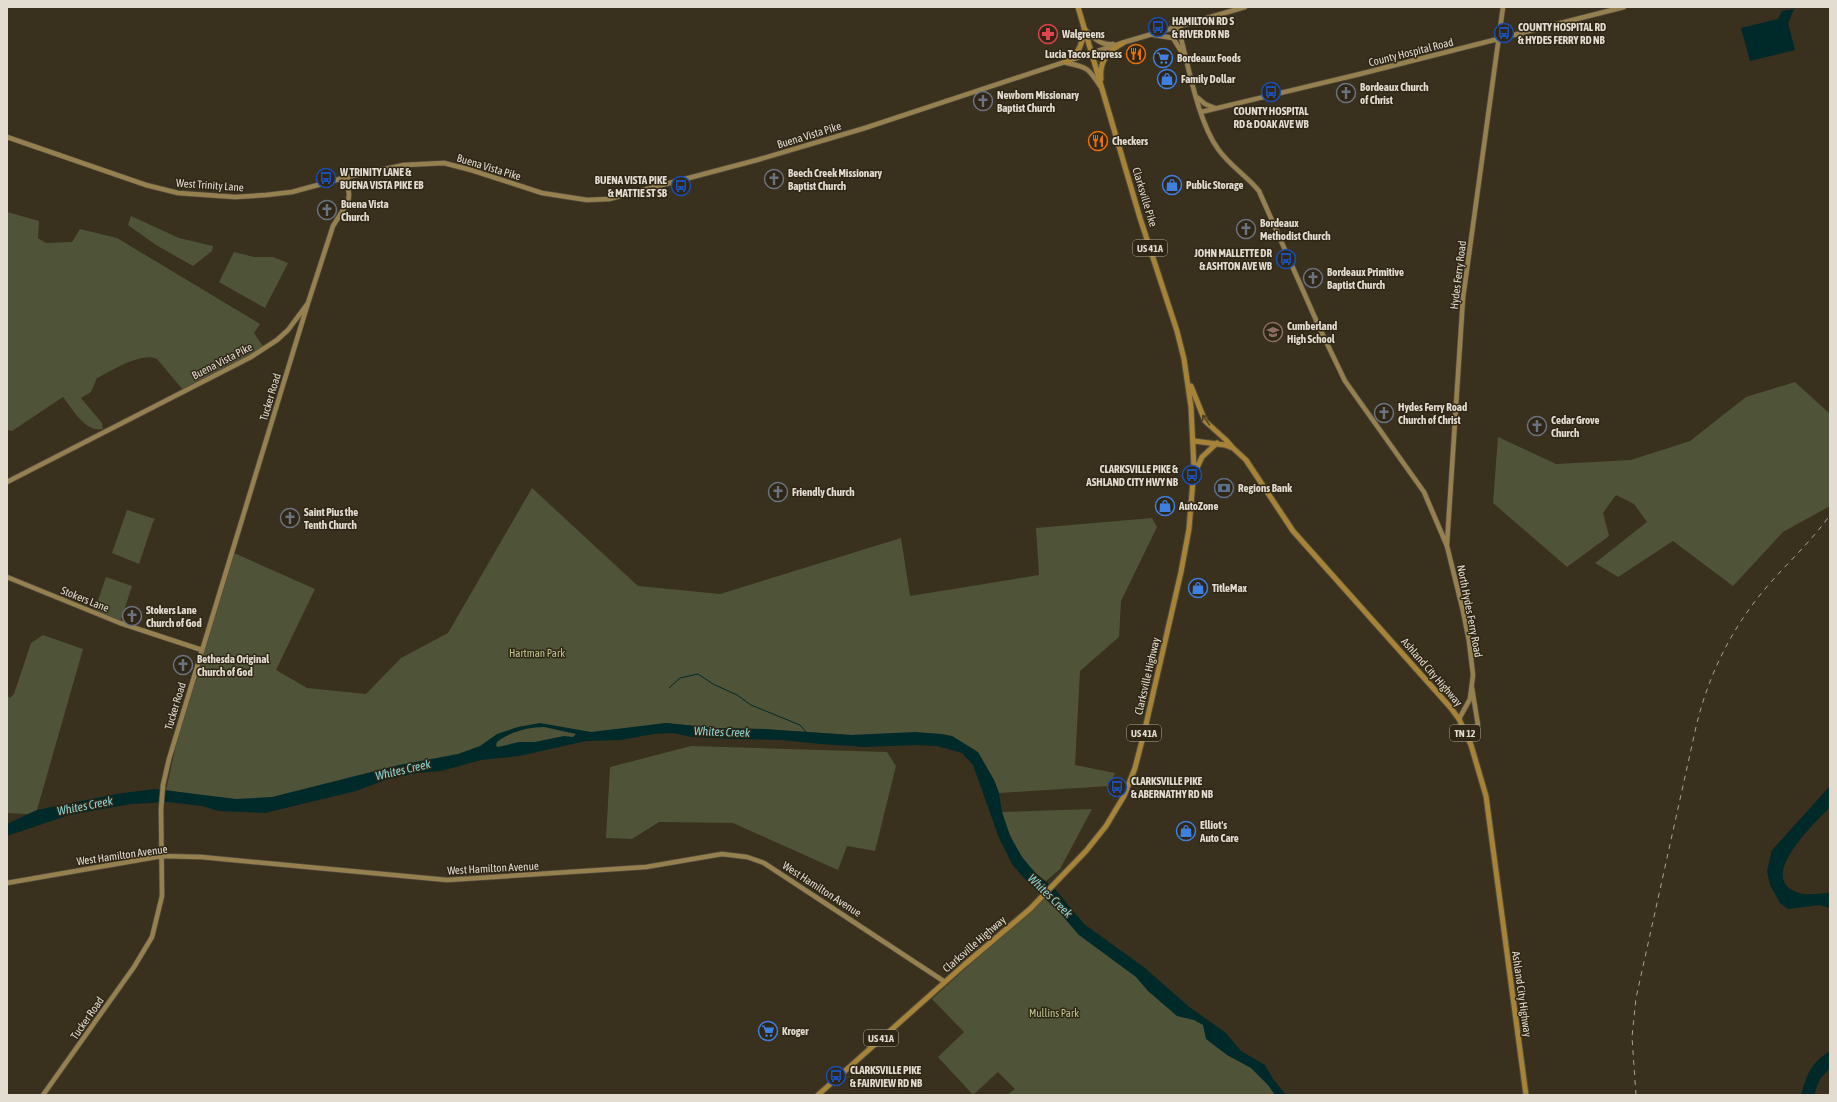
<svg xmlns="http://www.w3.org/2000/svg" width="1837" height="1102" viewBox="0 0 1837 1102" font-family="'Asap Condensed',sans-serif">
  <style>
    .green { fill: #4f5438 }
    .water { fill: #00292a; fill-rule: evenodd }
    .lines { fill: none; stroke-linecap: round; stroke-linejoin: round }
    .stream { stroke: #00292a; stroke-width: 1 }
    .secondary-casing { stroke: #524b3c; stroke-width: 6 }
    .primary-casing { stroke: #524b3c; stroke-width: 7 }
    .secondary { stroke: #96804f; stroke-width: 4.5 }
    .primary { stroke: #a68336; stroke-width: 5 }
    .rail { stroke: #aaa396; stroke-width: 1; stroke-dasharray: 5 5; stroke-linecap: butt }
    .oneway { stroke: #53421f }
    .labels { text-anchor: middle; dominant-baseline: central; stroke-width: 3; stroke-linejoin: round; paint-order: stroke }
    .shield { fill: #2f2615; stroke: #aca599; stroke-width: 1 }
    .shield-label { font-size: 10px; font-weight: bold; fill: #e2dcd1 }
    .poi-label { font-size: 11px; font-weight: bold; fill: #e2dcd1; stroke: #2f2615; text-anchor: start }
    .street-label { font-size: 11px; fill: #e2dcd1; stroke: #2f2615 }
    .park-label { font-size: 11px; fill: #bbc58e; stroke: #2f2615 }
    .water-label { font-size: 12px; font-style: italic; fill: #8ad4d6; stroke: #2f2615 }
  </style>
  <rect width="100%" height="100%" fill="#39301e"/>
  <!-- green -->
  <path class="green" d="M7,212L39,221L38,238L46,243L72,242L80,229L117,238L260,324L254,333L265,349L184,391L157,359C142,351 111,371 97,378L91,392L81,398L102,423L103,429C85,433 72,408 63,397L12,431L7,430Z
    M131,216L179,238L213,246L212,251L193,266L156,245L128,225Z
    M234,252L254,257H273L288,263L265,308L219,282Z
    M1795,382L1830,414V506L1783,532L1733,586L1673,541L1618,577L1595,563L1647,522L1634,504L1616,495L1603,513L1609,536L1567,567L1493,503L1498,437L1556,464L1631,460L1690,441L1746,397Z
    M532,488L638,586L720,594L901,538L910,596L1039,575L1036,528L1152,518L1157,527L1121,601L1119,637L1080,671L1075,765L1115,773L1109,786L999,793L994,780L977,752L952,736L851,735L764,729L714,728L666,723L651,725L329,790L242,802L166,790L178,736L234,553L315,589L276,670L307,688L366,694L401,658L448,633Z
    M127,510L155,519L153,522L139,564L112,553Z
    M106,577L132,586L120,623L94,612Z
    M43,635L83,649L37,810L28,814L7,813V695L10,698L14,694L31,643Z
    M691,746L887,752L896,766L875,851L847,846L838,870L733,823L659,822L632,839L606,838L610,767Z
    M1092,809L1060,869L1046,881C1022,865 1010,839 1002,812Z
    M1046,895L1261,1072L1278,1095H1007L1015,1089L998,1072L973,1095L938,1057L964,1032L932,999Z"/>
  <!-- water -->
  <path class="water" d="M1794,9L1788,23L1795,50L1750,61L1741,28L1778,19L1782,11Z
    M540,723L591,732L666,723L715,728L763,729L851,735L915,732L942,734L952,736L978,752L994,780L999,793L1002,812L1010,836L1022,857L1036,874L1055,889L1084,924L1145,968L1188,1006L1226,1033L1241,1051L1265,1065L1273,1079L1286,1095H1275L1268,1085L1251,1068L1227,1055L1206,1039L1203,1025L1194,1020L1177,1016L1148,991L1136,977L1079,935L1059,912L1023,877L1012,864L999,838L973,765L962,753L937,746L916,745L866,747L821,744L782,740L735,739L692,737L673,733L653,734L621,740L586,741L519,756L481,760L441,771L416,773L385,780L356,791L265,813L219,811L202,806L168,802L131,804L69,815L7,836V824L37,810L116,794L155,789L236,799L272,797L399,765L458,754L480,746L497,734L518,727ZM544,727L576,734L573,737L564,736L535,742H519L498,747L496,746L497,742C510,732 528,727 544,727Z
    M1830,786V807C1815,823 1754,879 1799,893C1809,896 1820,893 1830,893V908L1819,905L1788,909L1780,903L1770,885L1767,871L1772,850Z
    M1830,1051V1068L1820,1079L1814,1095H1801C1808,1073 1809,1065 1830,1051Z"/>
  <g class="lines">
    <!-- stream -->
    <path class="stream" d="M669,688L680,678L698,674L713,684L737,695L751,705L800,725L806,732"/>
    <!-- secondary casing -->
    <g class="secondary-casing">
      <path id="secondary" d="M1178,27C1188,62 1197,120 1218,149C1230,166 1247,176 1259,191L1320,329L1345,381L1424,492L1447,546L1463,611L1469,641L1473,675L1470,699L1459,719
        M1084,28C1092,37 1101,46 1113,44
        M1154,35L1173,38L1184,56
        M1067,63C1088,67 1089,69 1100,86
        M1198,98L1205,104L1215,108
        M1201,112L1360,74L1624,7
        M7,137L146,185L178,193L235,197L266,195L292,192L347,177L404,165L444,163L471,170L542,193L587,200L609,199L757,160L865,128L1125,42L1245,7
        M7,482L251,357L277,340L288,330L308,303L333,226L348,202L349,195L347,177
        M1447,544L1463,298L1503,7
        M7,577L120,623L202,650
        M1472,688L1478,725
        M7,883L162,856L201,857L447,880L646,867L722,854L747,857L764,863L945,982
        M43,1095L134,967L152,937L162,896L161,809L163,785L169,759L308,303"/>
    </g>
    <!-- primary casing -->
    <g class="primary-casing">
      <path id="primary" d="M1066,62C1078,55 1082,45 1084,31
        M1101,79C1099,61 1108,51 1123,43
        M1191,386L1205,421L1226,440L1232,447
        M1194,441L1225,445L1233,448L1246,460L1293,531L1450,707L1459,719L1471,745L1486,796L1526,1095
        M1195,472L1202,457L1217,443
        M818,1095L964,965L1030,909L1086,851L1106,826L1124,796L1135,768L1144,733L1181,572L1189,529L1194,468L1191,407L1184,359L1177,331L1140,218L1078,7"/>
    </g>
    <!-- secondary -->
    <use href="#secondary" class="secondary"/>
    <!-- primary -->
    <use href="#primary" class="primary"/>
    <!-- rail -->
    <path class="rail" d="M1636,1095L1632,1037L1636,998L1696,727C1708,676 1731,629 1765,589C1786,564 1811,542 1830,515"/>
  </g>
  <!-- one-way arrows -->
  <defs><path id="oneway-shaft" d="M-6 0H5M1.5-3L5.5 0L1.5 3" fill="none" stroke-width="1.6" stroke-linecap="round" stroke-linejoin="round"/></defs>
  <use class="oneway" href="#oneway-shaft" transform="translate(1206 420) rotate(-125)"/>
  <!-- icons -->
  <defs>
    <g id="bus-ring" transform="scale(1)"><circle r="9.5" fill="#2f2615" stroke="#1a4fb4" stroke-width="1.5"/><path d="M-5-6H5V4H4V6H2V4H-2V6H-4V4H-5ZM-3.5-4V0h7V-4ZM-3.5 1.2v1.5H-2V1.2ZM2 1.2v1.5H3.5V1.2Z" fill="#1a4fb4"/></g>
    <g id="pharmacy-ring" transform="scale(1)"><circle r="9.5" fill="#2f2615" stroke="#e0444e" stroke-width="1.5"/><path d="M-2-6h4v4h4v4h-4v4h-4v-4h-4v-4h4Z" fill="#e0444e"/></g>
    <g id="restaurant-ring" transform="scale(1)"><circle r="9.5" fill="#2f2615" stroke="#e8710a" stroke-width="1.5"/><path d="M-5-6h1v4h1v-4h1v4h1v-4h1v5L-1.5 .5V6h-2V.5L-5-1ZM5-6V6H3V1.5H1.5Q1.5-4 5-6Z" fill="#e8710a"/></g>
    <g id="supermarket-ring" transform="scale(1)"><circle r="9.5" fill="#2f2615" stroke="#3f7fe0" stroke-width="1.5"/><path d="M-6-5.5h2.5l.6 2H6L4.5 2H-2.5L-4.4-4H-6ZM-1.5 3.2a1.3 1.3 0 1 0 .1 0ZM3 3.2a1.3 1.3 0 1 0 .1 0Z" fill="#3f7fe0"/></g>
    <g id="shop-ring" transform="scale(1)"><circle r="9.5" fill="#2f2615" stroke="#3f7fe0" stroke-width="1.5"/><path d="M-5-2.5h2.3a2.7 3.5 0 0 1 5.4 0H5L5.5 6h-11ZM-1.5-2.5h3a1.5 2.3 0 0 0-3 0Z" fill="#3f7fe0"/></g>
    <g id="church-ring" transform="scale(1)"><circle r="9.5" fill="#2f2615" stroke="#6b7280" stroke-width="1.5"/><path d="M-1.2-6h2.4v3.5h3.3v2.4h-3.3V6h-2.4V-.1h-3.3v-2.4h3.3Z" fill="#6b7280"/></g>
    <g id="school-ring" transform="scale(1)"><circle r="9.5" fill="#2f2615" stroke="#8d6e63" stroke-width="1.5"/><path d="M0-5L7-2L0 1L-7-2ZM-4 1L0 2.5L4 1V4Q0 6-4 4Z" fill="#8d6e63"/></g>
    <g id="bank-ring" transform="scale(1)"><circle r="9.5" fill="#2f2615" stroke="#5c6f8a" stroke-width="1.5"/><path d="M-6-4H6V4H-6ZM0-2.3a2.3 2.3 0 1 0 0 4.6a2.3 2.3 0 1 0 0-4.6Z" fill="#5c6f8a"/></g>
  </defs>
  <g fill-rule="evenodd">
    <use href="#bus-ring" x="1158" y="27"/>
    <use href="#bus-ring" x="1504" y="33"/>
    <use href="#pharmacy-ring" x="1048" y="34"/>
    <use href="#restaurant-ring" x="1136" y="54"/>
    <use href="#supermarket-ring" x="1163" y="58"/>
    <use href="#shop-ring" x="1167" y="79"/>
    <use href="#bus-ring" x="1271" y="92"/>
    <use href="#church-ring" x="1346" y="93"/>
    <use href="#church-ring" x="983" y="101"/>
    <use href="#restaurant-ring" x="1098" y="141"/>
    <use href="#bus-ring" x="326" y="178"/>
    <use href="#church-ring" x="774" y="179"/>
    <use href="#shop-ring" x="1172" y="185"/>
    <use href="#bus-ring" x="681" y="186"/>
    <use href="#church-ring" x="327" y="210"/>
    <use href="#church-ring" x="1246" y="229"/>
    <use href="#bus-ring" x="1286" y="259"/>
    <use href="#church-ring" x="1313" y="278"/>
    <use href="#school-ring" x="1273" y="332"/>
    <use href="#church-ring" x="1384" y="413"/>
    <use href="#church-ring" x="1537" y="426"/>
    <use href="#bus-ring" x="1192" y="475"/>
    <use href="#bank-ring" x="1224" y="488"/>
    <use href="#church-ring" x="778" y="492"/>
    <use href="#shop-ring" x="1165" y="506"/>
    <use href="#church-ring" x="290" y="518"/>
    <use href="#shop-ring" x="1198" y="588"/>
    <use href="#church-ring" x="132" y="616"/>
    <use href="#church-ring" x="183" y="665"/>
    <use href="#bus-ring" x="1117" y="787"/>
    <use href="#shop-ring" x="1186" y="831"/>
    <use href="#supermarket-ring" x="768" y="1031"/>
    <use href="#bus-ring" x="836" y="1076"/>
  </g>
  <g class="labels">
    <!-- shield labels -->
    <g class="shield">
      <rect x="1133" y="240" width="34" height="16" rx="3"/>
      <rect x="1127" y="725" width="34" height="16" rx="3"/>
      <rect x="1450" y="725" width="30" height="16" rx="3"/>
      <rect x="864" y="1030" width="34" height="16" rx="3"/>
    </g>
    <g class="shield-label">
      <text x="1150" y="248">US 41A</text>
      <text x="1144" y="733">US 41A</text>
      <text x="1465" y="733">TN 12</text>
      <text x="881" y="1038">US 41A</text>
    </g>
    <!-- poi labels -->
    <g class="poi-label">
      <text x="1172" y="21">HAMILTON RD S<tspan x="1172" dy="13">&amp; RIVER DR NB</tspan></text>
      <text x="1518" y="27">COUNTY HOSPITAL RD<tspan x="1518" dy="13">&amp; HYDES FERRY RD NB</tspan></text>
      <text x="1062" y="34">Walgreens</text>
      <text x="1122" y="54" text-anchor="end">Lucia Tacos Express</text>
      <text x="1177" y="58">Bordeaux Foods</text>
      <text x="1181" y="79">Family Dollar</text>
      <text x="1360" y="87">Bordeaux Church<tspan x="1360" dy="13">of Christ</tspan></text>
      <text x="997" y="95">Newborn Missionary<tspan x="997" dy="13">Baptist Church</tspan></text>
      <text x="1271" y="111" text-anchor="middle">COUNTY HOSPITAL<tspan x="1271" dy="13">RD &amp; DOAK AVE WB</tspan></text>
      <text x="1112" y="141">Checkers</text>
      <text x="340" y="172">W TRINITY LANE &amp;<tspan x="340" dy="13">BUENA VISTA PIKE EB</tspan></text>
      <text x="788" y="173">Beech Creek Missionary<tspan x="788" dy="13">Baptist Church</tspan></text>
      <text x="667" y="180" text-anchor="end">BUENA VISTA PIKE<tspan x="667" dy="13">&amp; MATTIE ST SB</tspan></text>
      <text x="1186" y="185">Public Storage</text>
      <text x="341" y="204">Buena Vista<tspan x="341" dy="13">Church</tspan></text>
      <text x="1260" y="223">Bordeaux<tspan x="1260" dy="13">Methodist Church</tspan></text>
      <text x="1272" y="253" text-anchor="end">JOHN MALLETTE DR<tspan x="1272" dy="13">&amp; ASHTON AVE WB</tspan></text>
      <text x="1327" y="272">Bordeaux Primitive<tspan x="1327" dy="13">Baptist Church</tspan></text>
      <text x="1287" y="326">Cumberland<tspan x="1287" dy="13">High School</tspan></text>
      <text x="1398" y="407">Hydes Ferry Road<tspan x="1398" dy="13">Church of Christ</tspan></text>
      <text x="1551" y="420">Cedar Grove<tspan x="1551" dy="13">Church</tspan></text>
      <text x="1178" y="469" text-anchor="end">CLARKSVILLE PIKE &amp;<tspan x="1178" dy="13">ASHLAND CITY HWY NB</tspan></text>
      <text x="1238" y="488">Regions Bank</text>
      <text x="792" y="492">Friendly Church</text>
      <text x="1179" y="506">AutoZone</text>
      <text x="304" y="512">Saint Pius the<tspan x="304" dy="13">Tenth Church</tspan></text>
      <text x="1212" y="588">TitleMax</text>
      <text x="146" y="610">Stokers Lane<tspan x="146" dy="13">Church of God</tspan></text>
      <text x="197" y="659">Bethesda Original<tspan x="197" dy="13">Church of God</tspan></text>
      <text x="1131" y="781">CLARKSVILLE PIKE<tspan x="1131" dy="13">&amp; ABERNATHY RD NB</tspan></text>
      <text x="1200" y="825">Elliot's<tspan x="1200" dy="13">Auto Care</tspan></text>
      <text x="782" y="1031">Kroger</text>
      <text x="850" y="1070">CLARKSVILLE PIKE<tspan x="850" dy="13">&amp; FAIRVIEW RD NB</tspan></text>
    </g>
    <!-- street labels -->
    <g class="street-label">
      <text transform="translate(1411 52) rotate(-14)">County Hospital Road</text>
      <text transform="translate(809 135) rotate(-17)">Buena Vista Pike</text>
      <text transform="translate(489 167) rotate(17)">Buena Vista Pike</text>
      <text transform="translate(210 185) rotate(4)">West Trinity Lane</text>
      <text transform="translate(1145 197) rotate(73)">Clarksville Pike</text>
      <text transform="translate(1458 275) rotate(-83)">Hydes Ferry Road</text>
      <text transform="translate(222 361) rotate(-27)">Buena Vista Pike</text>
      <text transform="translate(270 397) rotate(-73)">Tucker Road</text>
      <text transform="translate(85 599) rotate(22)">Stokers Lane</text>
      <text transform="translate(1470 611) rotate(79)">North Hydes Ferry Road</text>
      <text transform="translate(1432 672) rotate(49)">Ashland City Highway</text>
      <text transform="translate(1147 676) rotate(-77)">Clarksville Highway</text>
      <text transform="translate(175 706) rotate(-73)">Tucker Road</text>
      <text transform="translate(122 855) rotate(-8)">West Hamilton Avenue</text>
      <text transform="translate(493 868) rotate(-3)">West Hamilton Avenue</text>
      <text transform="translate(822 889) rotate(33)">West Hamilton Avenue</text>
      <text transform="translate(974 944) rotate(-41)">Clarksville Highway</text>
      <text transform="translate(1522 994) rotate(82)">Ashland City Highway</text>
      <text transform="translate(87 1018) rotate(-55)">Tucker Road</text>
    </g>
    <!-- park labels -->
    <g class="park-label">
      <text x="537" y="653">Hartman Park</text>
      <text x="1054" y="1013">Mullins Park</text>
    </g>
    <!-- water labels -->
    <g class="water-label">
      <text transform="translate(722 732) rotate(2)">Whites Creek</text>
      <text transform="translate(403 770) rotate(-13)">Whites Creek</text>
      <text transform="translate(85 806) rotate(-11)">Whites Creek</text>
      <text transform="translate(1050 896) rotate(44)">Whites Creek</text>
    </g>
  </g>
  <!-- border -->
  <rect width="1837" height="1102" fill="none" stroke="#e2dcd1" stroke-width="16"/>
</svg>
